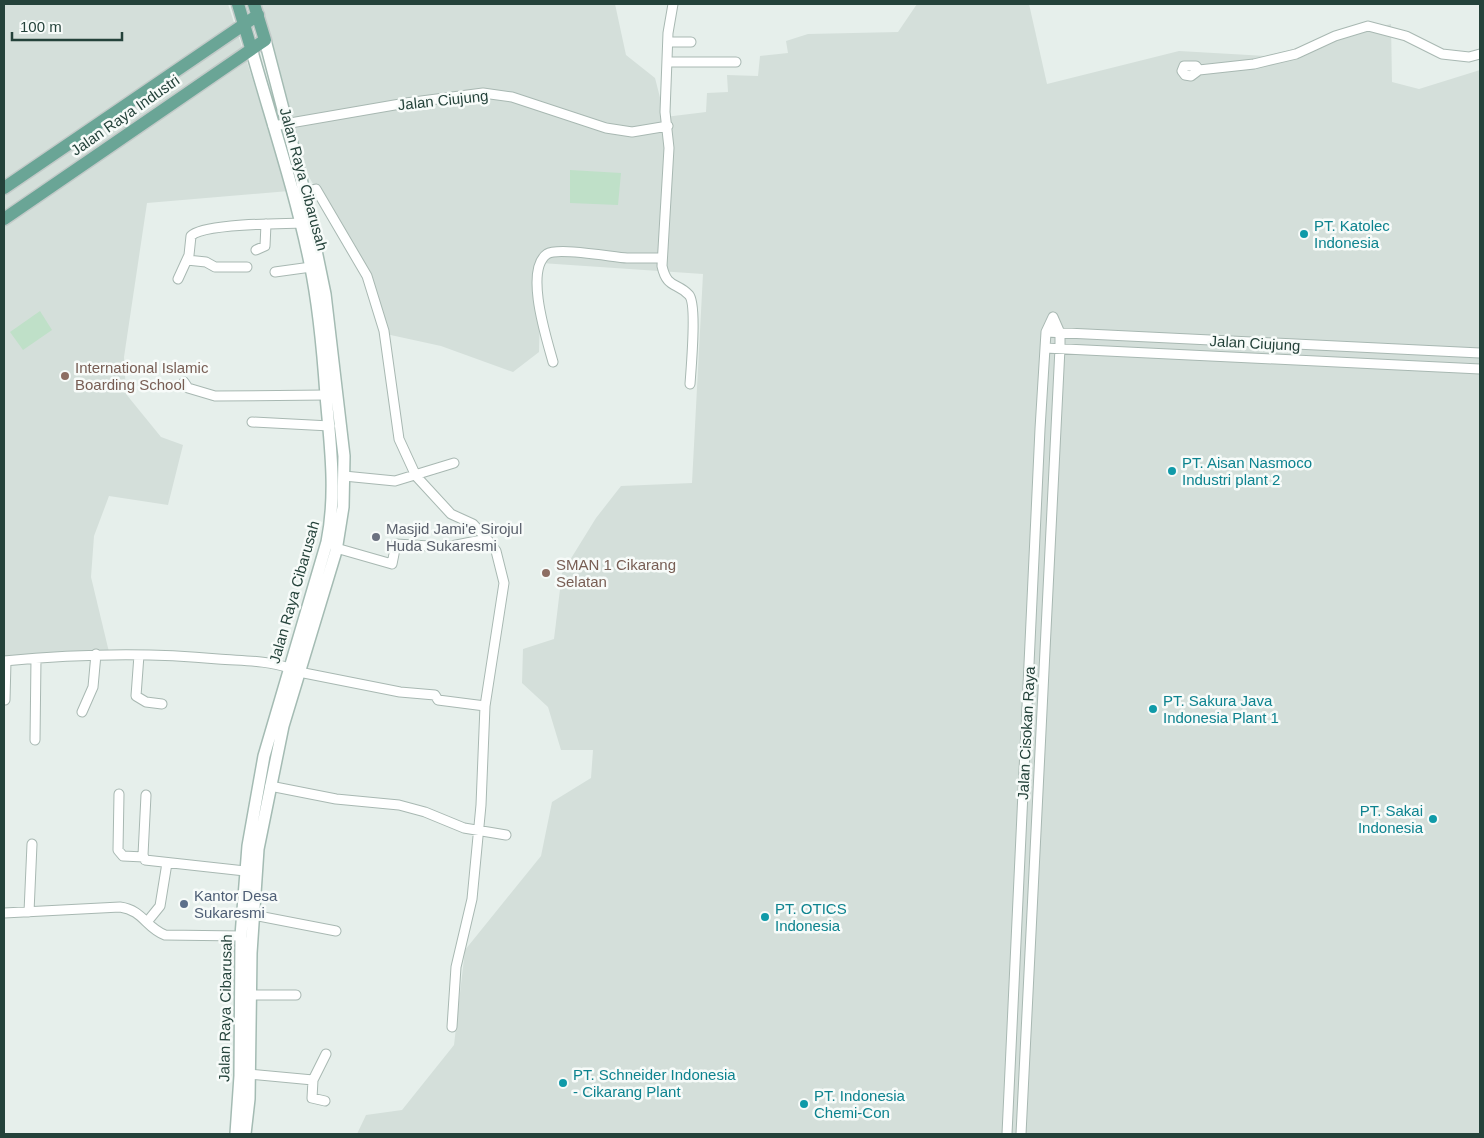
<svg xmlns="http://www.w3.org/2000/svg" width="1484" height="1138" viewBox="0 0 1484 1138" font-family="Arial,sans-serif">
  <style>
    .built { fill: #d4dfda }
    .green { fill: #bfe0c8 }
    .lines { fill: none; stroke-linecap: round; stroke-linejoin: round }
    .street-casing { stroke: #a8b8b2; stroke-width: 11 }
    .secondary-casing { stroke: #a4bbb3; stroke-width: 14 }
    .primary-casing { stroke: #c2cac8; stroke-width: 15 }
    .street { stroke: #fff; stroke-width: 9 }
    .secondary { stroke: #fff; stroke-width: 11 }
    .primary { stroke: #6aa596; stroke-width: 12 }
    .culture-dot { fill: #0f9aa8; stroke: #f7fbf9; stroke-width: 2 }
    .education-dot { fill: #8d6e63; stroke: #f7fbf9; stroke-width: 2 }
    .worship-dot { fill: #6b7280; stroke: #f7fbf9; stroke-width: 2 }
    .service-dot { fill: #5c6f8a; stroke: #f7fbf9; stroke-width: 2 }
    .labels { text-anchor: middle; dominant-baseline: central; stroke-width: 5; stroke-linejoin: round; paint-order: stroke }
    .street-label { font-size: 15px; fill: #24423a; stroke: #f7fbf9 }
    .culture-label { font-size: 15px; fill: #0d838f; stroke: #f7fbf9; text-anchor: start }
    .education-label { font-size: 15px; fill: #785e54; stroke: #f7fbf9; text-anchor: start }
    .worship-label { font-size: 15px; fill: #5b616d; stroke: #f7fbf9; text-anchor: start }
    .service-label { font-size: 15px; fill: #4e5e75; stroke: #f7fbf9; text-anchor: start }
  </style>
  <rect width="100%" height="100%" fill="#e6efeb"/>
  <!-- built -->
  <path class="built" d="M4,4H228L289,191L147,203L124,357L126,394L161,437L183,445L168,505L109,496L94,536L91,577L109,652L4,661Z
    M259,4H615L626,55L655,78L665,117L706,112L707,93L728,92L727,75L758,76L760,56L788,53L786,41L808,34L898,32L917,4H1029L1047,84L1179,51L1266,56L1391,24L1392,82L1419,89L1480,70V1134H357L366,1115L402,1110L454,1045L465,950L541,856L552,802L591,778L593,750H561L548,707L522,683L523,649L554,639L562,573L596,518L621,486L692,483L703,274L541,263L539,352L513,372L441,346L386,334L367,276L309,177Z"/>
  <!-- green -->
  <path class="green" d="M570,170L621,173L618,205L570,203Z
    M40,311L52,330L23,350L10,332Z"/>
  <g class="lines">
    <!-- street casing -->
    <g class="street-casing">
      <path id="street" d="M673,4L668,33L665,112L669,148L662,266C667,289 677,282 689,295C697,304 691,369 690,384
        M668,42H691
        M668,62H736
        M1199,70L1196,66H1184L1182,71L1185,75L1191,76L1199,70L1254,64L1296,54L1335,36L1368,26L1406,36L1442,54L1469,57L1480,54
        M273,126L406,103L483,93L512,97L606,128L632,132L668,126
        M304,192L316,189L367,276L384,331L399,439L416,476L451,514L473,524L487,539L496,551L504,583L485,706L481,805L472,899L456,967L452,1027
        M256,250L265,246L266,224
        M187,260L206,262L215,267H247
        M275,272L311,267
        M178,279L189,255L191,236C203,223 281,224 301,223
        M1046,332L1480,353
        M1045,348L1480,369
        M553,362C547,340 524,270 547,254C558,247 612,257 627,258C639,258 651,258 662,258
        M184,382L188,388L215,396L326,395
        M252,422L330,426
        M344,476L395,481L454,463
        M336,548L392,564L396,544L446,547L487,539
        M139,655L136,696L146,702L162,704
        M4,661C75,654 146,652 218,659C242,661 266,660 289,668
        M299,672L400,692L435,695L438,700L485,706
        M5,700L6,661
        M82,712L93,687L96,654
        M35,740L36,659
        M270,786L336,799L399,805L425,812L464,828L506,835
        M119,794L118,850L123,856L144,857
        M146,795L143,855L145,860L245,871
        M29,912L32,844
        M4,913L120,907C143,910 146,928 165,935L241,936
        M253,915L336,931
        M147,922L160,906L167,863
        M250,995H296
        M249,1074L313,1080L312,1098L325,1101
        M313,1080L326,1054
        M1007,1134L1040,429L1046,332L1053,317
        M1021,1134L1060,348V333L1053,317"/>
    </g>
    <!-- secondary casing -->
    <g class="secondary-casing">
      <path id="secondary" d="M236,1134L240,1076L241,936L248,846L264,756L327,542C337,492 330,444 326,395C323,351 319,306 310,263C295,190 271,119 251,48
        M245,1134L249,1099L251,953L258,849L283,726L336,551L343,507L344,456L325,294L301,178L265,40"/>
    </g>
    <!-- primary casing -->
    <g class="primary-casing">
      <path id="primary" d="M238,4L251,48
        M4,188L258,15
        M4,219L265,40L254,4"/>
    </g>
    <!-- street -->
    <use href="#street" class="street"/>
    <!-- secondary -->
    <use href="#secondary" class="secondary"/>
    <!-- primary -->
    <use href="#primary" class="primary"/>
  </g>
  <!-- markers -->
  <g class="culture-dot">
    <circle cx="1304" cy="234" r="5"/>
    <circle cx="1172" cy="471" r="5"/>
    <circle cx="1153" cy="709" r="5"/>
    <circle cx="1433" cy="819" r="5"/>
    <circle cx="765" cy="917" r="5"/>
    <circle cx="563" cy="1083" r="5"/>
    <circle cx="804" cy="1104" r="5"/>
  </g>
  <g class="education-dot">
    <circle cx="65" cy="376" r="5"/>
    <circle cx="546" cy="573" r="5"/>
  </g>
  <circle class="worship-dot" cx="376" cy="537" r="5"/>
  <circle class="service-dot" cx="184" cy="904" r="5"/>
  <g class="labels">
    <!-- street labels -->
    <g class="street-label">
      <text transform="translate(443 100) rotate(-6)">Jalan Ciujung</text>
      <text transform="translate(125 115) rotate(-35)">Jalan Raya Industri</text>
      <text transform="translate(304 179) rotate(75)">Jalan Raya Cibarusah</text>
      <text transform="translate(1255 343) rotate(3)">Jalan Ciujung</text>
      <text transform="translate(294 592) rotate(-74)">Jalan Raya Cibarusah</text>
      <text transform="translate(1026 733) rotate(-87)">Jalan Cisokan Raya</text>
      <text transform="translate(225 1008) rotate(-89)">Jalan Raya Cibarusah</text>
    </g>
    <!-- culture labels -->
    <g class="culture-label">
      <text x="1314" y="225">PT. Katolec<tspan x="1314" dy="17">Indonesia</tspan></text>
      <text x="1182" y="462">PT. Aisan Nasmoco<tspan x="1182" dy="17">Industri plant 2</tspan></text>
      <text x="1163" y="700">PT. Sakura Java<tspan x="1163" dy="17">Indonesia Plant 1</tspan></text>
      <text x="1423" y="810" text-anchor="end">PT. Sakai<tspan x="1423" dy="17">Indonesia</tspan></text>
      <text x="775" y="908">PT. OTICS<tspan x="775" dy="17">Indonesia</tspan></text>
      <text x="573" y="1074">PT. Schneider Indonesia<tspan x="573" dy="17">- Cikarang Plant</tspan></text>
      <text x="814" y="1095">PT. Indonesia<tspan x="814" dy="17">Chemi-Con</tspan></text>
    </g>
    <!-- education labels -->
    <g class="education-label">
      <text x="75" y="367">International Islamic<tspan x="75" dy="17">Boarding School</tspan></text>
      <text x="556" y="564">SMAN 1 Cikarang<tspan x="556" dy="17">Selatan</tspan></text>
    </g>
    <!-- worship labels -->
    <g class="worship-label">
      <text x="386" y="528">Masjid Jami'e Sirojul<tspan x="386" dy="17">Huda Sukaresmi</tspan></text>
    </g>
    <!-- service labels -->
    <g class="service-label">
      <text x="194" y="895">Kantor Desa<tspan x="194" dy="17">Sukaresmi</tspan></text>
    </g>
  </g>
  <!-- border -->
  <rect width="1484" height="1138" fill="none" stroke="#24423a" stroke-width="10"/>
  <!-- scale -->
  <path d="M12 32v8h110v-8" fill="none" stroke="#24423a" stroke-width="2.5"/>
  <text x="20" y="32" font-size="15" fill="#24423a" stroke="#f7fbf9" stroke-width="4" paint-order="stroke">100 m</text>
</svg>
